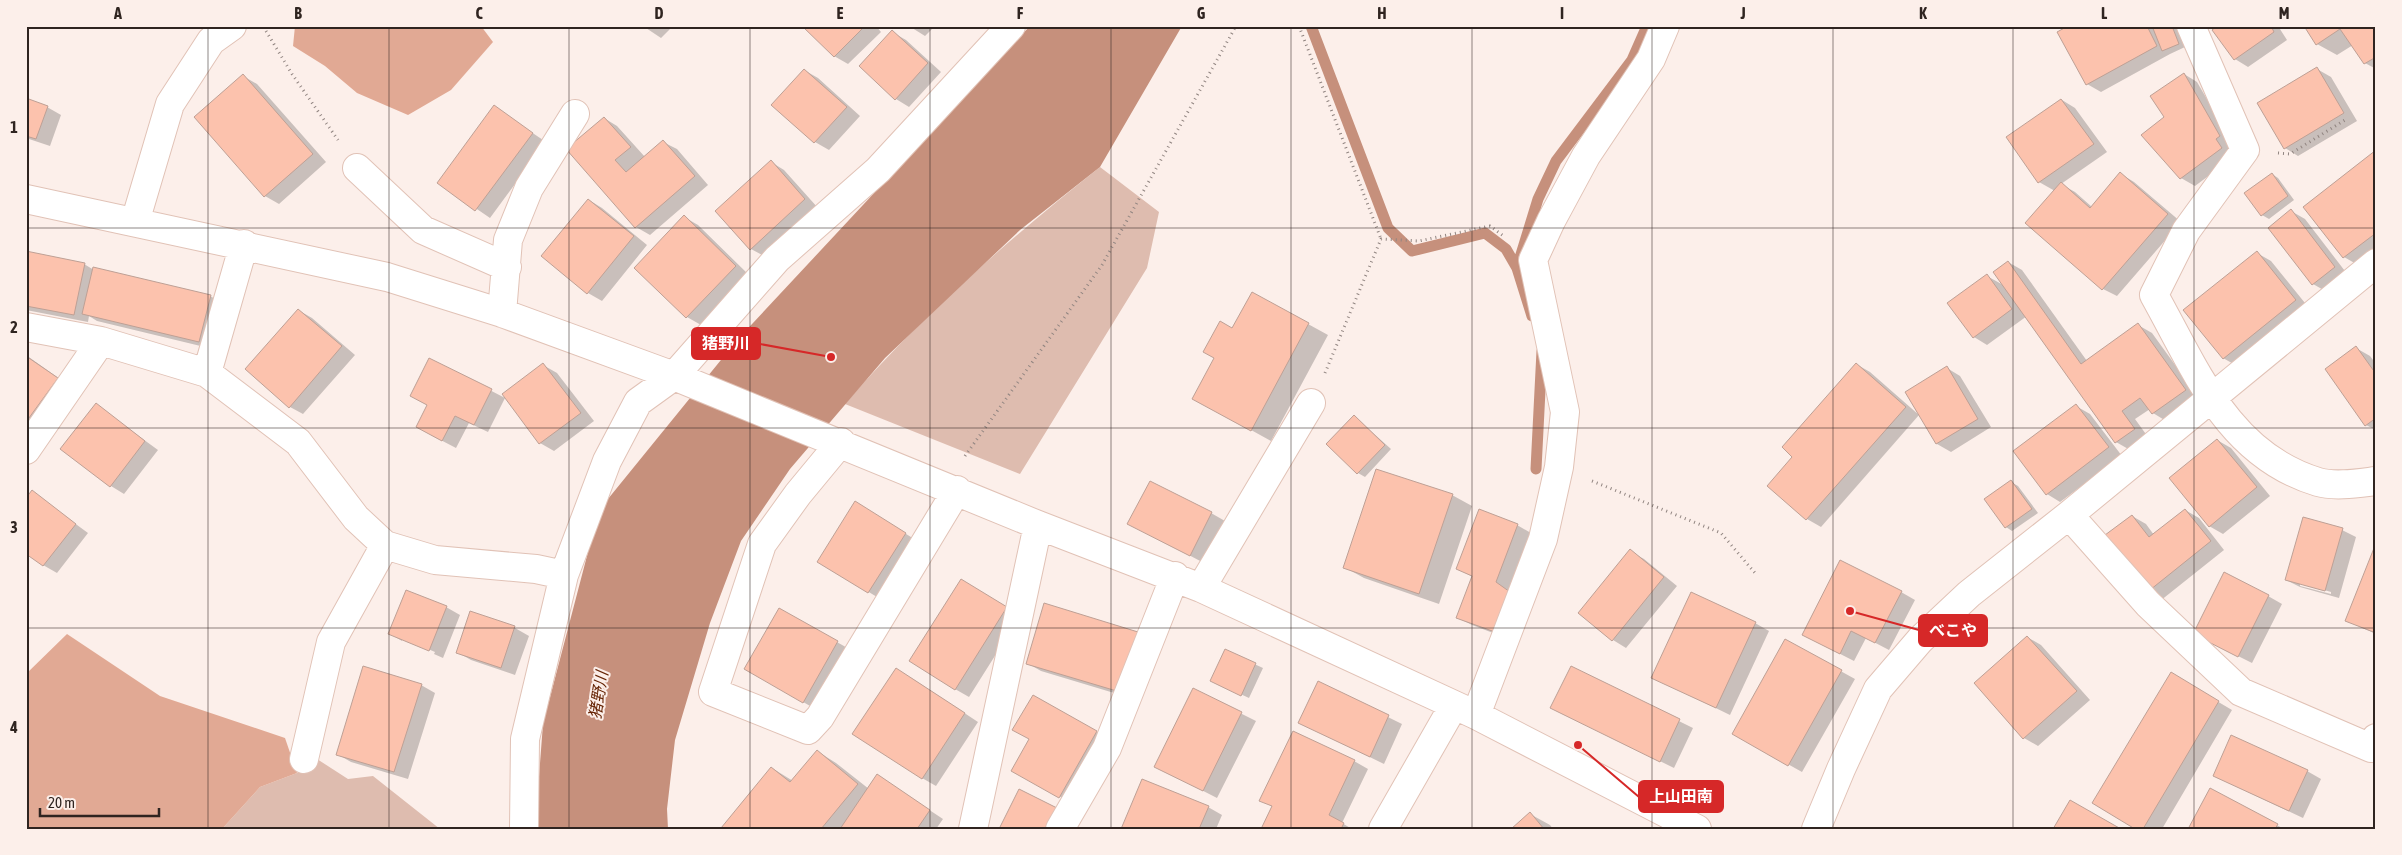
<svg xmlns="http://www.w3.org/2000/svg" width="2402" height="855" viewBox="0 0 2402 855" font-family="'Asap Condensed','Noto Sans JP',sans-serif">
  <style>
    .green { fill: #debcaf }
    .forest { fill: #e1a994 }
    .water { fill: #c6907c }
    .shadow { fill: #0003; fill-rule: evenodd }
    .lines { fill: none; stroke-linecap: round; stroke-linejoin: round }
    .stream { stroke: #c6907c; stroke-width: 11 }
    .building { fill: #fcc2ad; stroke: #bea095 }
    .minor-casing { stroke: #e1c2b6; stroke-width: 30 }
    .path { stroke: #918581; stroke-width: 3; stroke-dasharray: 1 4; stroke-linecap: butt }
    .minor { stroke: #fff; stroke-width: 28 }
    .grid { fill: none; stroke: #2f2420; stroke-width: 1; stroke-opacity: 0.55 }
    .labels { text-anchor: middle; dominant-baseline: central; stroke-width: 4; stroke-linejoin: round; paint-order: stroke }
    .water-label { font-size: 16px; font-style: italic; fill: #662405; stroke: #fcefea }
    .leader { fill: none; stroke: #d62828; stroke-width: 2 }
    .callout-dot { fill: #d62828; stroke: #fcefea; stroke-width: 2 }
    .callout { fill: #d62828; stroke: #d62828; stroke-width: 2 }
    .callout-label { font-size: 16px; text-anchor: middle; font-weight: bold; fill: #fff }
    .neatline { fill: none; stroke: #2f2420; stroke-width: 2 }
    .grid-label { font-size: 16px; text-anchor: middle; font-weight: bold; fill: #2f2420 }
  </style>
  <rect width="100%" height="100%" fill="#fcefea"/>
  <!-- green -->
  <path class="green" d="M1100,167L1159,212L1147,268L1020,474L845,404C921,316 1009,239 1100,167Z
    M317,759L348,779L373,776L440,829H222L260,787L297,773Z"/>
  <!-- forest -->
  <path class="forest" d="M295,26H481L493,42L451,90L408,115L357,93L325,66L293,46Z
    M67,634L160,696L285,738L297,773L260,787L222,829H26V674Z"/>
  <!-- water -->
  <path class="water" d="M1030,26H1182L1100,167L1020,230L885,358L790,469L741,541L710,623L675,740L667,809L668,829H535L543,724L599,510L738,339Z"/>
  <!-- shadow -->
  <path class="shadow" d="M643,26H673L661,38Z
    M804,26H876L881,32L848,64L834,56Z
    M909,26H935L925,36Z
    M2070,26H2176L2185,47L2170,54L2101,92L2087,84Z
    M2219,26H2278L2287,40L2248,67L2235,59Z
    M2305,26H2376V69L2365,63L2353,45L2337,55L2317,44Z
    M892,32L906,40L941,72L909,107L896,99Z
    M2317,69L2331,77L2357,121L2298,156L2285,148Z
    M804,70L818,78L860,116L829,150L815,142L773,105Z
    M2184,74L2197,82L2233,144L2229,147L2235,156L2195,186L2181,178L2166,118Z
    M243,76L257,84L326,162L279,204L265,196Z
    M26,99L47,107L61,115L50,146L26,138Z
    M2062,100L2075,108L2107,152L2061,184L2075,192L2092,207L2121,174L2134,182L2181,222L2117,296L2103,289L2055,191L2039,182Z
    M494,107L546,142L490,218L439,183Z
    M604,118L617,126L645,157L663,142L677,149L708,185L650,235L636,227L568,149Z
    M2376,152V251L2358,265L2344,257L2305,207Z
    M771,162L784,170L818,208L764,256L751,249Z
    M2272,174L2278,178L2294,200L2269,219L2262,215Z
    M589,200L602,208L647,245L602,301L588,293L543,256Z
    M2291,211L2305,219L2348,275L2327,292L2313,284Z
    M684,217L698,225L749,275L701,325L687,317L636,268Z
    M26,253L84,264L94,270L210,296L224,304L213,349L97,321L89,316L88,322L26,310Z
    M2257,253L2271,261L2309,308L2237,366L2223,358Z
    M2008,262L2022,270L2087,361L2138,325L2152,333L2199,398L2166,421L2153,413L2150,409L2135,419L2148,437L2130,450L2116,442L2027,316L1987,345L1974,337L1987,276L2005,286Z
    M298,310L312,318L355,355L303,414L290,407Z
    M1308,324L1328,335L1271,441L1213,409L1233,329Z
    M2356,348L2370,356L2376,364V430L2366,425Z
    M26,355L71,387L26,449Z
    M430,359L505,398L488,432L469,423L456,448L431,435L428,405Z
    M1856,364L1870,372L1919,415L1821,527L1807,519L1769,486L1794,457Z
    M543,365L557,373L594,421L554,451L540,443Z
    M1947,368L1960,376L1991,427L1951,452L1937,444L1906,392Z
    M96,405L158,450L124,494L111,486Z
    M2076,406L2090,414L2122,456L2060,502L2047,494Z
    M1354,416L1391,449L1365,477L1358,473Z
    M2217,440L2231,448L2270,496L2223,534L2209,526Z
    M2011,482L2018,486L2038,513L2012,531L2006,527Z
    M32,492L88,533L57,573L43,565Z
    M1452,495L1472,506L1439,604L1364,578L1344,567Z
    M2185,510L2199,518L2224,550L2160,601L2146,593L2132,516L2146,524L2154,535Z
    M869,511L919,542L882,600L819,562Z
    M1211,513L1225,521L1204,563L1143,531Z
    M1517,525L1531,533L1509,639L1472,625L1458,618L1473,577L1458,569Z
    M2342,530L2356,537L2339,598L2300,587L2286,580ZM2300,583L2331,592V594L2300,586Z
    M2376,546V634L2347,621Z
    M1630,551L1644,559L1677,586L1626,648L1613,640Z
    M961,580L1020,616L969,697L955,689Z
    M1901,592L1915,600L1889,650L1866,638L1854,661L1803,635Z
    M2268,596L2282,604L2252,663L2208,641Z
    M446,607L460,615L443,658L434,654L435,652L402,638V641L389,633Z
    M780,610L851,650L817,710L746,669Z
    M471,613L515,628L529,636L515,675L471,660L457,652Z
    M1755,623L1769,631L1730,715L1652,677Z
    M1138,633L1134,699L1041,671L1027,663Z
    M2027,637L2041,645L2090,700L2038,746L2024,738Z
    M1786,641L1855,679L1802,772L1734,734Z
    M1226,651L1263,668L1249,698L1219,684Z
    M1571,668L1693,728L1674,768L1552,708Z
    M2171,674L2232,710L2162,829H2137Z
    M910,677L978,722L936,786L922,778Z
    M1319,683L1402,724L1384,764L1300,723Z
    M421,685L435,693L408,779L351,762L337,754Z
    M1194,690L1256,721L1217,798L1170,774Z
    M1033,696L1110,740L1073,804L1013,770L1030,739Z
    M817,751L836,763L869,789L878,776L943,819L936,829L723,828L772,768L793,781Z
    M1354,761L1368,769L1342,823L1352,829H1263L1273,807L1261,800Z
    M2307,771L2321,779L2303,818L2214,776Z
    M2210,789L2284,829H2189Z
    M1208,807L1222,815L1216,829H1123Z
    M1530,814L1550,825L1553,829H1513Z"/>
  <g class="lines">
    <!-- stream -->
    <path class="stream" d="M1311,26L1388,228L1412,251L1485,233L1506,249L1517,268L1532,316
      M1519,261L1538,199L1556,161L1632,60L1647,26
      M1536,469L1542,351"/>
  </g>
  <!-- building -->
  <path class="building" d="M802,26H865L834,57Z
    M2068,26H2147L2157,46L2086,85L2057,32Z
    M2152,26H2172L2179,44L2162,51Z
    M2217,26H2271L2274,32L2234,60L2212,30Z
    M2304,26H2376V57L2364,64L2340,29L2316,45Z
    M892,30L928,63L895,100L859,66Z
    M2317,67L2344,113L2284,149L2257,103Z
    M804,69L847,107L814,143L771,105Z
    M2184,73L2220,136L2216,139L2222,148L2180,179L2141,135L2164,117L2150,96Z
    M243,74L313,154L264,197L194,117Z
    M26,98L48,106L36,139L26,136Z
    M2061,99L2094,144L2038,183L2006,137Z
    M494,105L533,133L475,211L437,183Z
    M604,117L631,147L615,160L626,172L663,140L695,176L635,228L566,149Z
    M2376,150V233L2343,258L2303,207Z
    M771,160L805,199L750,250L715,211Z
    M2120,172L2168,214L2102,290L2025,223L2061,182L2090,208Z
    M2272,173L2288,196L2261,216L2244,193Z
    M588,199L634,236L587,294L541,256Z
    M2291,209L2335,267L2312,285L2268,228Z
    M684,215L736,266L686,318L634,268Z
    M26,251L85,263L74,315L26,306Z
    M2257,251L2296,300L2223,359L2183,310Z
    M2008,261L2081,364L2138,323L2186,390L2152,414L2140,398L2122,411L2135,429L2115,443L1993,272Z
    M93,267L211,295L199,342L82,314Z
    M1987,274L2012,309L1973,338L1947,303Z
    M1252,292L1309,323L1251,431L1192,399L1214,358L1203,352L1220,321L1232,328Z
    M298,309L342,346L289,408L245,369Z
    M2356,346L2376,374V418L2365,426L2325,369Z
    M26,356L58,378L26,422Z
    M429,358L492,389L474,425L455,416L442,441L416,427L427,405L410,396Z
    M543,363L581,413L539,444L502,394Z
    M1856,363L1906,407L1806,520L1767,486L1792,457L1782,447Z
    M1947,366L1978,419L1936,444L1905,392Z
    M96,403L145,441L110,487L60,449Z
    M2076,404L2109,447L2046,495L2013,451Z
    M1354,415L1385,445L1357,474L1326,444Z
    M2217,439L2257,487L2209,527L2169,478Z
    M1376,469L1453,494L1419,594L1343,568Z
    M2011,480L2032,509L2005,528L1984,499Z
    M1150,481L1212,512L1190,556L1127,524Z
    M32,490L76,524L43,566L26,554V498Z
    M855,501L906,533L868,593L817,562Z
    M1479,509L1518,524L1496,582L1510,592L1495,632L1456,618L1472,576L1456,569Z
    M2185,509L2211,541L2145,594L2101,538L2132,515L2149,537Z
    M2303,517L2343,528L2325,591L2285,580Z
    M2376,543V633L2345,621Z
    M1630,549L1664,577L1612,641L1578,613Z
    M1840,560L1902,591L1875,643L1851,631L1840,654L1802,635Z
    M2224,572L2269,595L2238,657L2193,634Z
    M961,579L1007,607L955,690L909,661Z
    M406,590L447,606L429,651L388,634Z
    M1691,592L1756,622L1716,708L1651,678Z
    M1044,603L1138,632L1120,692L1026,664Z
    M779,608L838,641L803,703L744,669Z
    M470,611L515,626L501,668L456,653Z
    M2027,636L2077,691L2023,739L1974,683Z
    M1785,639L1842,670L1788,766L1732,734Z
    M1225,649L1256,663L1241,696L1210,681Z
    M363,666L422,684L394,772L336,755Z
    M1571,666L1680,719L1660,762L1550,708Z
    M896,668L965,713L922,779L852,734Z
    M2171,672L2219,701L2143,829H2135L2092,803Z
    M1318,681L1389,715L1370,757L1298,723Z
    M1193,688L1242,712L1203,791L1154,767Z
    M1033,695L1097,731L1059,798L1011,771L1029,739L1012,730Z
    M1293,731L1355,760L1329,815L1344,823L1341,829H1261L1272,806L1259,801Z
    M2231,735L2308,770L2289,811L2213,776Z
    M817,750L858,784L821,829L721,828L771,767L790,782Z
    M877,774L930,810L917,829H840Z
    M1142,779L1209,806L1199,829H1121Z
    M2210,788L2278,824L2275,829H2188Z
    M1019,789L1057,808L1047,829H999Z
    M2070,800L2121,829H2053Z
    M1530,812L1544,829H1511Z"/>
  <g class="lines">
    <!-- minor casing -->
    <g class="minor-casing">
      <path id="minor" d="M2191,26L2245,150L2186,231L2154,295C2196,370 2228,455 2318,482C2335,487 2359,483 2376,481
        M357,168L423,230L507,267
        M26,199L387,277L502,313L674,376L1038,525L1201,588L1476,715L1697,829
        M135,222L170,104L211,41L232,26
        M502,313L508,240L529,188L575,114
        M26,327L101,341L207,373L298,442L356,518L385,545L435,560L536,569L564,575
        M207,373L244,244
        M841,442L798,494L762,544L713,692L808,730L820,717L957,490
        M26,450L101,341
        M2069,515L2148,604L2241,692L2371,748L2376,738
        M1201,588L1311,403
        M1476,715L1543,539L1559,467L1565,412L1533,260L1551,221L1586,156L1651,59L1665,26
        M304,759L331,642L385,545
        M524,829L525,739L564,575L607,461L638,402L674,376L777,259L878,170L1011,26
        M973,829L1038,525
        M1060,829L1107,748L1175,576
        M1383,829L1454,705
        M1816,829L1841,769L1878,689L1920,640L1969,594L2069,515L2376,263"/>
    </g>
    <!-- path -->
    <path class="path" d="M1299,26L1381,239
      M266,31L292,74L338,140
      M2278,153L2290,154L2345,120
      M1325,373L1381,239L1419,241L1490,226L1505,237
      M965,456L1102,265L1236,26
      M1592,481L1721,533L1755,573"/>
    <!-- minor -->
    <use href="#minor" class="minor"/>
  </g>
  <!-- grid -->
  <path class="grid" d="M208,26V829M389,26V829M569,26V829M750,26V829M930,26V829M1111,26V829M1291,26V829M1472,26V829M1652,26V829M1833,26V829M2013,26V829M2194,26V829M26,228H2376M26,428H2376M26,628H2376"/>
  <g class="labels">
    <!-- water labels -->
    <g class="water-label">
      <text transform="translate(598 695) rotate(-81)">猪野川</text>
    </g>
  </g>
  <!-- callouts -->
  <path class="leader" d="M831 357L760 344M1850 611L1919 630M1578 745L1639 797"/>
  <g class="callout-dot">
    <circle cx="831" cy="357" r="5"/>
    <circle cx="1850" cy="611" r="5"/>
    <circle cx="1578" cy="745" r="5"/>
  </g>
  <g class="callout">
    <rect x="692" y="328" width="68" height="31" rx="5"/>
    <rect x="1919" y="615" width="68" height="31" rx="5"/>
    <rect x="1639" y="781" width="84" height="31" rx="5"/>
  </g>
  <g class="callout-label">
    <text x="726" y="349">猪野川</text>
    <text x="1953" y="636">べこや</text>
    <text x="1681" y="802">上山田南</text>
  </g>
  <!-- border -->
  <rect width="2402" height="855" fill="none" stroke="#fcefea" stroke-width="55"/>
  <!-- scale -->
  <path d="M40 808v8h119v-8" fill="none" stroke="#2f2420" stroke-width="2.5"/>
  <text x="48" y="808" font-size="15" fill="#2f2420" stroke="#fcefea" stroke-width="4" paint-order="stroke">20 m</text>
  <rect x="28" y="28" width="2346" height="800" class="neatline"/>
  <g class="grid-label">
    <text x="118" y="19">A</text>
    <text x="298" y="19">B</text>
    <text x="479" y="19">C</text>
    <text x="659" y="19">D</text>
    <text x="840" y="19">E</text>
    <text x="1020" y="19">F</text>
    <text x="1201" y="19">G</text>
    <text x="1382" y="19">H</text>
    <text x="1562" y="19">I</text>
    <text x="1743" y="19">J</text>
    <text x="1923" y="19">K</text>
    <text x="2104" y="19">L</text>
    <text x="2284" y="19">M</text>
    <text x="14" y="133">1</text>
    <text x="14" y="333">2</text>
    <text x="14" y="533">3</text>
    <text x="14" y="733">4</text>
  </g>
</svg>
